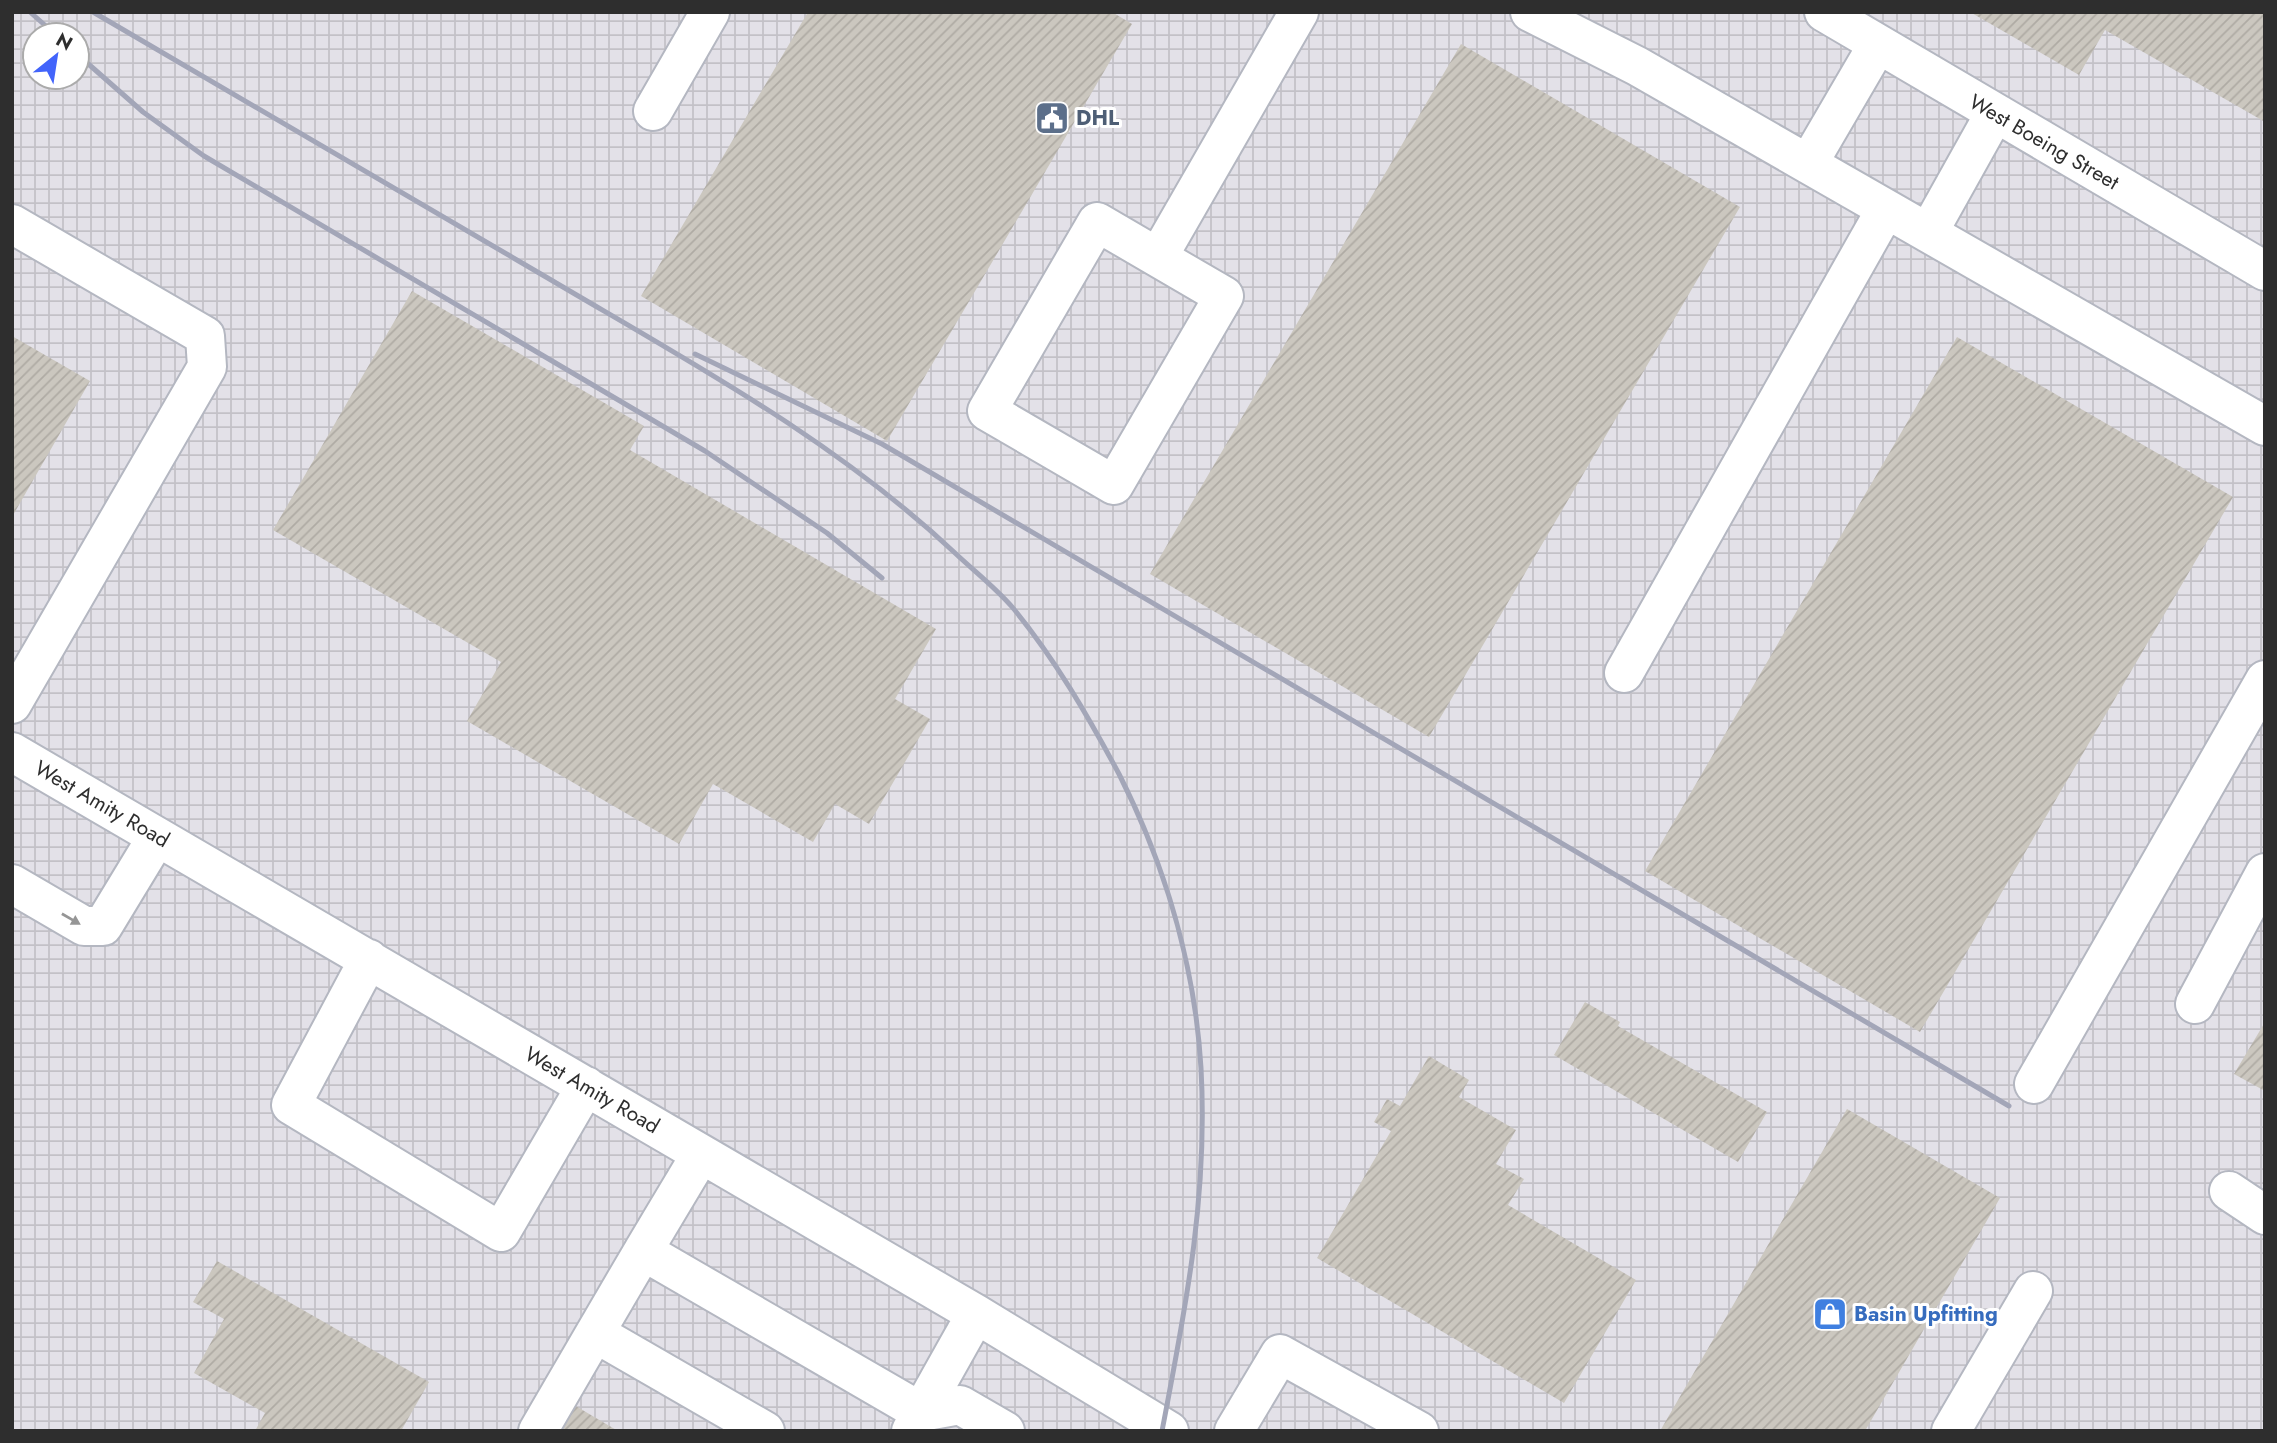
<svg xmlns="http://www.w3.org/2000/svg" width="2277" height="1443" viewBox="0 0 2277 1443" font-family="Jost,sans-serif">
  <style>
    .industrial { fill: url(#industrial-grid); fill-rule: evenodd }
    .building { fill: url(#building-hatch) }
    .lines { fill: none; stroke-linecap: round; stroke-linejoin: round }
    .minor-casing { stroke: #b4b7c1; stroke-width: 42 }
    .minor { stroke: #fff; stroke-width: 38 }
    .rail { stroke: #a3a6b8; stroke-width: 5 }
    .oneway { fill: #969696 }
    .labels { text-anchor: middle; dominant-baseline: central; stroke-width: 6; stroke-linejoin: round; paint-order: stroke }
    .service-label { font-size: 21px; font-weight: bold; fill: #4e5e75; stroke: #fff; text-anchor: start }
    .street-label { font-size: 21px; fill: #2e2e2e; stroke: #fff }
    .shop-label { font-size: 21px; font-weight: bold; fill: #366cbe; stroke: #fff; text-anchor: start }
  </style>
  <defs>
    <pattern id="industrial-grid" width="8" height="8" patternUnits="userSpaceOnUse" patternTransform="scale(1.75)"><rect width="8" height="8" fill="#e3e1e8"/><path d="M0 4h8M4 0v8" fill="none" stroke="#c3c1c7"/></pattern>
    <pattern id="building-hatch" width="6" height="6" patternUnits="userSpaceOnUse" patternTransform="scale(1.75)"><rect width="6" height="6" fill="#cbc7bf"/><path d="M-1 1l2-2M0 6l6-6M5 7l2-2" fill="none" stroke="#afaba4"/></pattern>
  </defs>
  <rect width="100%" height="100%" fill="#efe9e1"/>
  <!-- industrial -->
  <path class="industrial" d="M12,12H2265V1431H12ZM35,35H77V77H35Z"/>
  <!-- building -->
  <path class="building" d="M808,12H1112L1132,24L887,441L641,296Z
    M1970,12H2265V122L2105,30L2079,75Z
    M1461,44L1740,207L1429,737L1150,574Z
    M412,291L644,426L630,450L936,629L895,699L930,719L869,824L835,804L813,842L713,784L679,844L467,721L501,662L273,530Z
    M12,336L90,381L12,517Z
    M1957,337L2233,497L1920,1032L1645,871Z
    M1585,1002L1620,1022L1618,1026L1767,1112L1738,1162L1554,1055Z
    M2265,1022V1091L2234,1074Z
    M1429,1056L1469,1080L1459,1097L1516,1130L1496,1164L1524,1179L1508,1205L1636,1280L1564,1403L1317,1258L1391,1131L1374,1122L1387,1099L1400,1106Z
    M1847,1109L2000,1198L1865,1431H1660Z
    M217,1261L429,1382L401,1431H255L265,1413L194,1373L224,1319L193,1302Z
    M574,1405L618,1431H559Z"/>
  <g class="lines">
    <!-- minor casing -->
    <g class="minor-casing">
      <path id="minor" d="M1530,12L1637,66L2265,426
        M1824,12L2265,271
        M653,111L710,12
        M1808,164L1878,44
        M1097,222L1224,296L1114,485L987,411Z
        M12,224L205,336L207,367L12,704
        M1928,233L1995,113
        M1158,257L1299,12
        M1624,673L1886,209
        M12,752L976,1314L1169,1431
        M12,884L84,926H103L157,837
        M369,959L291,1105L501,1232L586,1086
        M2195,1004L2265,873
        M2034,1084L2265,680
        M701,1154L643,1251L921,1412L911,1431
        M2229,1191L2265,1215
        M595,1333L643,1251
        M921,1412L976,1314
        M921,1412L960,1405L1005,1431
        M538,1431L595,1333L765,1431
        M1234,1431L1280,1354L1419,1431
        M1951,1431L2033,1291"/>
    </g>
    <!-- minor -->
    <use href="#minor" class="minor"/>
    <!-- rail -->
    <path class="rail" d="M30,12L56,35
      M93,12C244,101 395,189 546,277C688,361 834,439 955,553C974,571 996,588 1013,608C1055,659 1088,716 1119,774C1165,865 1195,966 1201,1068C1208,1196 1186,1306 1162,1431
      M77,54L143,112L204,156L705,451L827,533L882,578
      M695,354L882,444L2009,1106"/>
  </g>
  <!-- one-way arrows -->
  <defs><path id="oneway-solid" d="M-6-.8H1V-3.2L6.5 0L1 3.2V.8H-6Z" transform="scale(1.75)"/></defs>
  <use class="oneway" href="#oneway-solid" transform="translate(71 919) rotate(30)"/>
  <!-- icons -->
  <defs>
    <g id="civic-square" transform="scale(1.75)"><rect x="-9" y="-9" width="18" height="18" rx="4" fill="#5c6f8a" stroke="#fff"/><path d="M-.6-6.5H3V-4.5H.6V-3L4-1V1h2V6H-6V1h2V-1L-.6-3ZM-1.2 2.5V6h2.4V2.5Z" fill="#fff"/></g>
    <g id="shop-square" transform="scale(1.75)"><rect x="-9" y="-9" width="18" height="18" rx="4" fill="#3f7fe0" stroke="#fff"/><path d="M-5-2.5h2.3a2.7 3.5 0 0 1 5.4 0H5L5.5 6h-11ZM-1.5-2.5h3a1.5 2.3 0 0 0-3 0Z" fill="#fff"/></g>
  </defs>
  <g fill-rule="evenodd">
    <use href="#civic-square" x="1052" y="118"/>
    <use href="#shop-square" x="1830" y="1314"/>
  </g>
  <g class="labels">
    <!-- service labels -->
    <g class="service-label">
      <text x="1076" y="118">DHL</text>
    </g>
    <!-- street labels -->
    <g class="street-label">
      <text transform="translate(2044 142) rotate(30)">West Boeing Street</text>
      <text transform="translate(102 804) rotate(30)">West Amity Road</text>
      <text transform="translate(592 1090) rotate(30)">West Amity Road</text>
    </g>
    <!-- shop labels -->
    <g class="shop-label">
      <text x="1854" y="1314">Basin Upfitting</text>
    </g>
  </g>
  <!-- border -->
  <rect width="2277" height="1443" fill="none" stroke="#2e2e2e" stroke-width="28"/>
  <!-- north arrow -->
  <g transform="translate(56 56) rotate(30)"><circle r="33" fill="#ffffff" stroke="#ababab" stroke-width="2"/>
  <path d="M0-5L12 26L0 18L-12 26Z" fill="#4264fb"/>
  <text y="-10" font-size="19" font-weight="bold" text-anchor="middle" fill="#2e2e2e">N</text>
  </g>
</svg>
